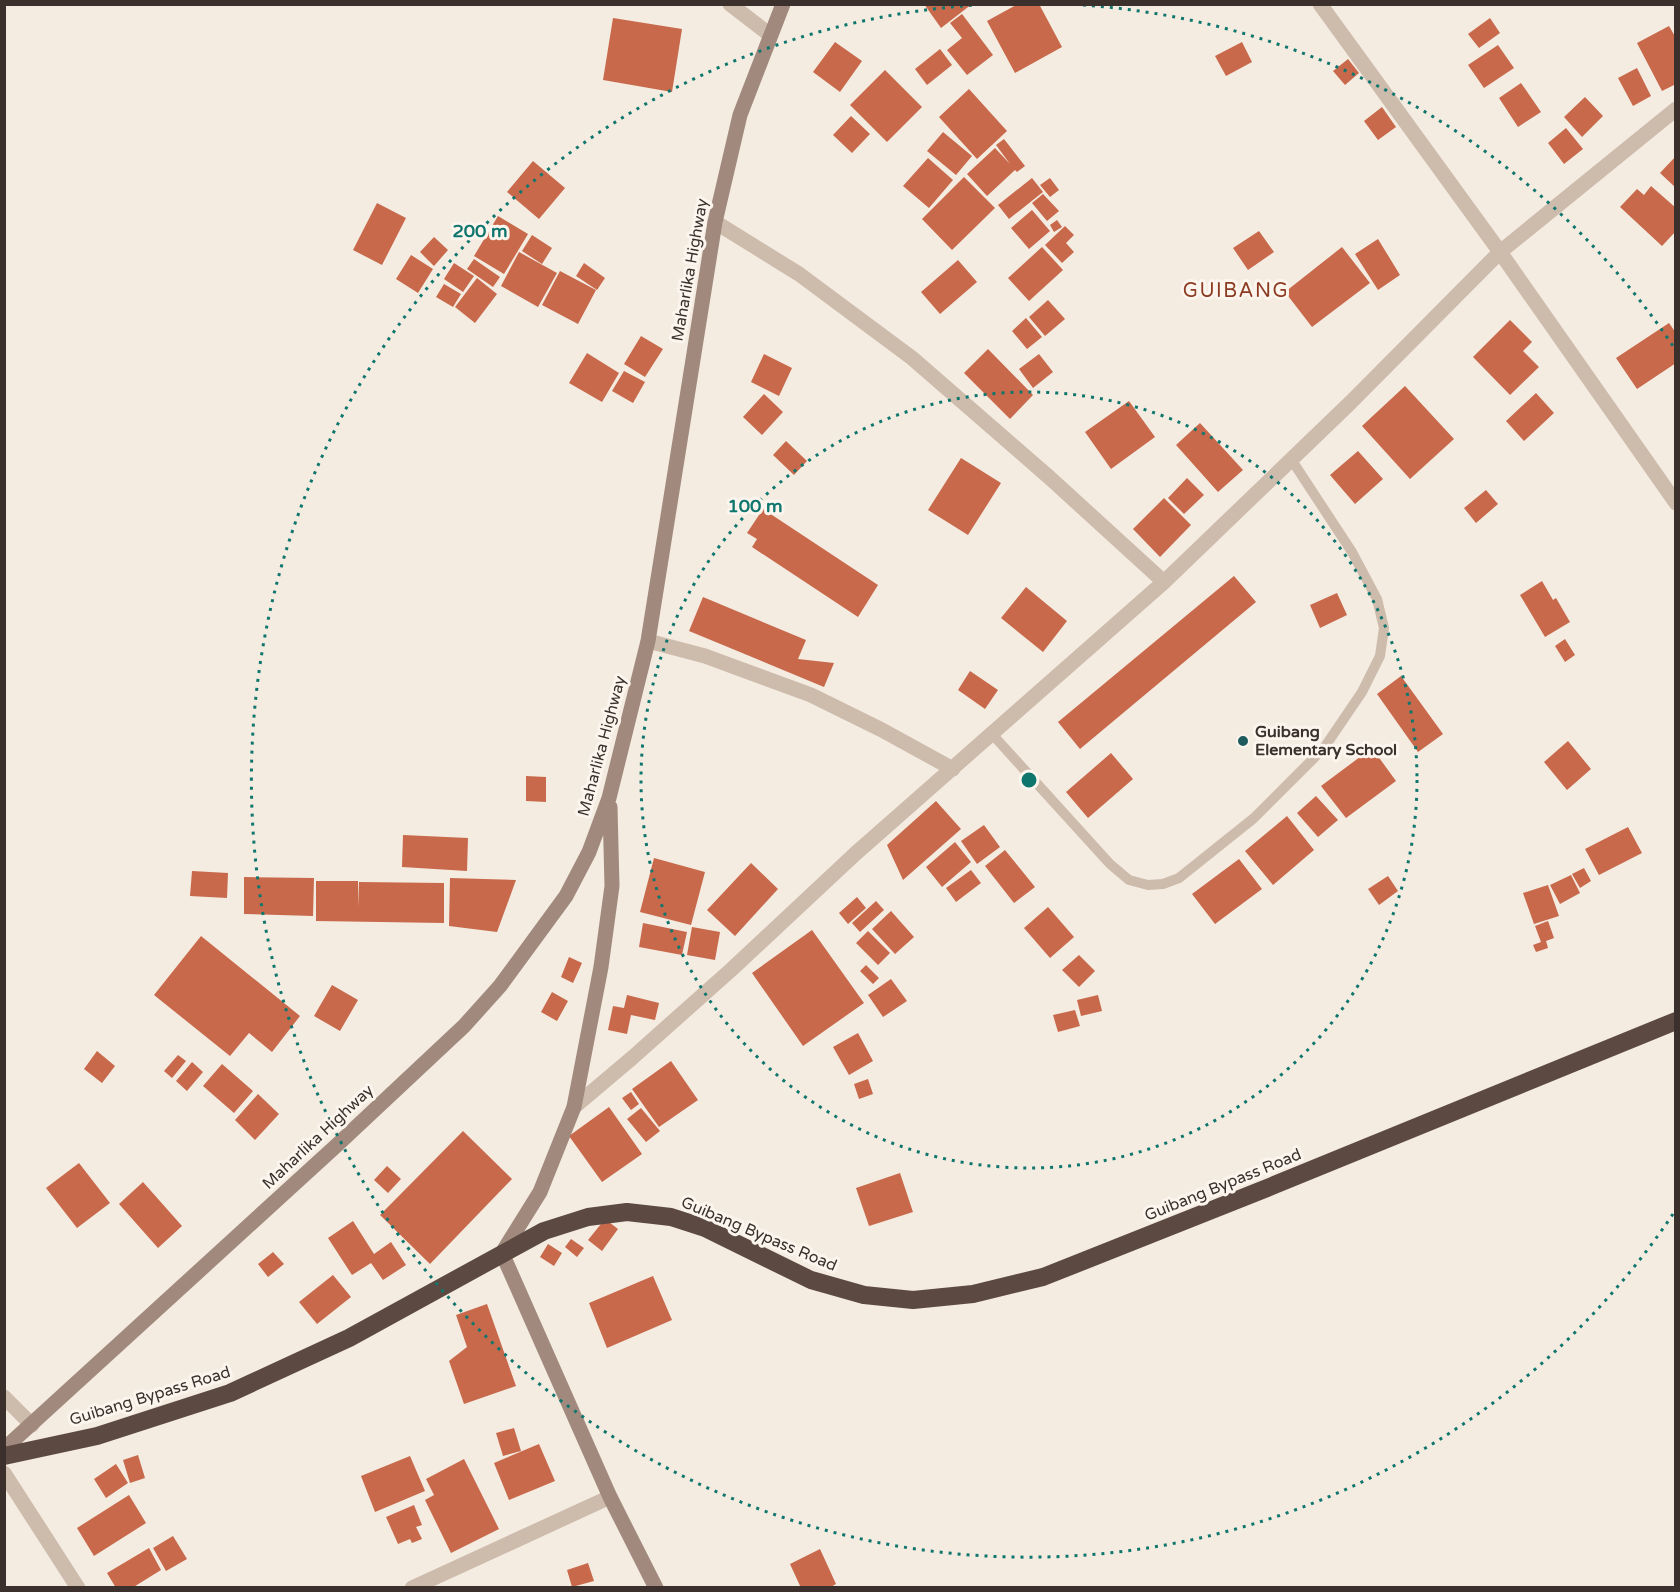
<svg xmlns="http://www.w3.org/2000/svg" width="1680" height="1592" viewBox="0 0 1680 1592" font-family="'Varela Round',sans-serif">
  <style>
    .building { fill: #c8694b }
    .lines { fill: none; stroke-linecap: round; stroke-linejoin: round }
    .lane { stroke: #cdbbac; stroke-width: 10 }
    .street { stroke: #cdbbac; stroke-width: 15 }
    .secondary { stroke: #a18a7d; stroke-width: 15 }
    .highway { stroke: #5c4a42; stroke-width: 18 }
    .ring { fill: none; stroke: #0f766e; stroke-width: 3; stroke-dasharray: 3 6 }
    .poi-dot { fill: #1f5a5e; stroke: #fbf5ee; stroke-width: 2 }
    .labels { text-anchor: middle; dominant-baseline: central; stroke-width: 6; stroke-linejoin: round; paint-order: stroke }
    .street-label { font-size: 16px; fill: #3b302b; stroke: #fbf5ee }
    .poi-label { font-size: 16px; font-weight: bold; fill: #3b302b; stroke: #fbf5ee; text-anchor: start }
    .quarter-label { font-size: 20px; letter-spacing: 1.5px; fill: #8c3b22; stroke: #fbf5ee }
    .centre { fill: #0f766e; stroke: #fbf5ee; stroke-width: 3 }
    .ring-label { font-size: 18px; text-anchor: middle; font-weight: bold; fill: #0f766e; stroke: #fbf5ee; stroke-width: 6; stroke-linejoin: round; paint-order: stroke }
  </style>
  <rect width="100%" height="100%" fill="#f4ebe1"/>
  <!-- building -->
  <path class="building" d="M924,4H972L941,28Z
    M1018,4H1039L1062,47L1015,73L987,21Z
    M962,14L993,55L967,75L947,50L962,38L950,23Z
    M613,18L682,29L672,92L603,80Z
    M1490,18L1500,33L1479,48L1468,34Z
    M1669,26L1676,38V84L1662,91L1637,43Z
    M835,42L862,61L840,92L813,72Z
    M1242,42L1252,62L1226,76L1215,56Z
    M1498,45L1514,68L1484,88L1468,65Z
    M940,49L952,65L927,85L915,69Z
    M1348,59L1359,73L1345,85L1333,71Z
    M1637,68L1651,96L1633,106L1618,78Z
    M885,70L922,107L887,142L850,105Z
    M1521,83L1541,112L1518,127L1499,98Z
    M969,89L1007,131L977,159L939,117Z
    M1585,97L1603,116L1582,137L1564,117Z
    M1382,107L1396,127L1378,140L1364,121Z
    M851,116L870,134L852,153L833,135Z
    M1566,128L1583,149L1564,164L1548,143Z
    M943,132L972,156L956,175L927,151Z
    M1004,139L1025,166L1017,172L1015,170L987,196L967,174L995,148L1010,164L996,145Z
    M1676,156V188L1660,173Z
    M928,158L953,180L929,208L903,186Z
    M533,161L565,188L539,219L507,192Z
    M964,177L995,208L952,250L922,219Z
    M1032,178L1043,192L1009,219L998,205Z
    M1050,178L1059,190L1050,197L1040,185Z
    M1651,186L1676,208V231L1662,246L1620,207L1637,189L1644,195Z
    M1043,194L1059,211L1047,221L1032,203Z
    M377,203L406,218L382,265L353,250Z
    M1032,210L1050,231L1029,249L1011,228Z
    M498,216L528,234L504,274L474,256Z
    M1057,220L1062,227L1054,232L1050,225Z
    M1065,226L1074,235L1066,243L1074,252L1062,263L1045,245Z
    M1259,231L1274,252L1248,270L1233,248Z
    M532,235L552,248L542,264L522,251Z
    M434,237L448,250L434,266L420,252Z
    M1378,239L1400,275L1378,290L1355,254Z
    M1042,247L1063,270L1029,301L1008,278Z
    M1342,247L1370,283L1312,327L1285,292Z
    M519,252L557,273L538,307L501,286Z
    M411,255L433,269L418,293L396,279Z
    M474,259L500,277L493,287L467,269Z
    M958,260L977,282L940,314L921,292Z
    M454,263L474,276L463,292L444,279Z
    M584,263L605,278L597,290L576,276Z
    M560,271L596,290L578,324L542,305Z
    M477,278L497,294L475,323L455,307Z
    M444,284L461,294L453,307L436,297Z
    M1048,300L1065,319L1045,336L1029,317Z
    M1026,318L1042,337L1027,349L1012,331Z
    M1510,320L1532,342L1523,351L1539,367L1510,395L1473,357Z
    M1669,323L1676,333V363L1637,389L1616,358Z
    M641,336L663,349L645,377L624,364Z
    M988,349L1033,395L1010,419L964,373Z
    M587,353L619,373L602,402L569,383Z
    M764,354L792,368L779,396L751,382Z
    M1039,354L1053,372L1033,388L1019,369Z
    M624,371L645,382L633,403L612,391Z
    M1405,386L1454,439L1410,479L1362,426Z
    M1536,393L1554,413L1524,441L1506,421Z
    M764,394L783,412L762,435L743,417Z
    M1129,401L1155,437L1111,469L1085,432Z
    M1200,423L1243,470L1218,492L1176,445Z
    M786,441L807,461L794,475L773,455Z
    M1358,451L1383,479L1355,504L1330,475Z
    M961,458L1001,483L968,535L928,510Z
    M1187,478L1204,495L1184,514L1168,498Z
    M1486,490L1498,504L1476,523L1464,508Z
    M1164,498L1191,525L1160,557L1133,529Z
    M763,509L878,585L858,617L752,547L757,539L747,533Z
    M1234,576L1256,602L1080,749L1058,722Z
    M1542,581L1553,600L1556,598L1570,622L1545,637L1520,595Z
    M1026,587L1067,621L1043,652L1001,618Z
    M1337,593L1347,615L1320,628L1310,605Z
    M703,597L806,640L798,659L834,663L824,687L689,631Z
    M1565,639L1575,655L1565,662L1555,646Z
    M970,671L998,690L985,709L958,690Z
    M1401,676L1443,734L1418,752L1377,694Z
    M1568,741L1591,769L1567,790L1544,762Z
    M1372,748L1396,781L1346,818L1321,786Z
    M1111,753L1133,779L1088,818L1066,792Z
    M526,776L546,777V802L526,801Z
    M1316,796L1338,820L1318,837L1297,813Z
    M936,801L961,829L903,880L887,845Z
    M1287,816L1314,850L1273,885L1245,851Z
    M984,825L1000,847L977,864L961,841Z
    M1628,827L1642,853L1599,875L1585,849Z
    M403,835L468,838L467,871L402,867Z
    M955,842L971,862L942,887L926,867Z
    M1005,850L1035,887L1014,903L985,866Z
    M654,858L705,872L691,925L640,912Z
    M1239,859L1262,889L1215,924L1192,894Z
    M751,863L778,889L735,936L707,910Z
    M1584,868L1591,881L1580,888L1572,874Z
    M971,870L981,883L956,902L946,888Z
    M192,871L228,873L227,898L190,896Z
    M1571,875L1580,893L1560,904L1550,885Z
    M1388,876L1398,891L1379,905L1368,889Z
    M244,877L314,878L313,916L244,914Z
    M450,878L516,880L497,932L449,926Z
    M316,881H358V907L359,882L444,883V923L316,921Z
    M1548,885L1559,916L1534,924L1523,893Z
    M857,897L866,908L848,924L839,913Z
    M876,901L884,910L860,932L852,923Z
    M1048,907L1074,937L1050,958L1024,928Z
    M891,911L914,937L895,954L872,929Z
    M1548,921L1554,938L1546,941L1548,948L1536,952L1533,945L1541,942L1535,926Z
    M643,923L687,932L682,955L639,947Z
    M692,927L720,932L715,960L687,955Z
    M812,930L864,1003L803,1046L752,973Z
    M868,931L890,953L878,965L856,943Z
    M201,936L300,1016L272,1052L249,1033L230,1056L154,995Z
    M1079,955L1095,971L1079,987L1062,970Z
    M569,957L582,963L573,983L561,977Z
    M866,965L879,978L873,984L860,971Z
    M891,979L907,1001L883,1017L868,995Z
    M332,985L358,1000L340,1031L314,1016Z
    M552,992L568,1001L557,1021L541,1012Z
    M627,995L659,1003L655,1020L631,1015L627,1034L608,1030L613,1006L624,1008Z
    M1098,995L1102,1011L1081,1016L1077,1000Z
    M1075,1010L1080,1026L1058,1032L1053,1015Z
    M858,1033L873,1061L849,1075L833,1047Z
    M97,1051L115,1066L102,1083L84,1069Z
    M178,1055L186,1061L172,1078L164,1071Z
    M671,1061L698,1100L659,1127L632,1089Z
    M192,1062L203,1072L187,1091L176,1081Z
    M222,1064L253,1091L234,1113L203,1086Z
    M868,1079L873,1094L859,1099L854,1084Z
    M631,1092L639,1104L631,1110L622,1098Z
    M258,1094L279,1114L255,1140L235,1120Z
    M609,1107L642,1154L602,1182L569,1136Z
    M641,1108L660,1131L646,1142L627,1119Z
    M463,1131L512,1179L430,1264L380,1215Z
    M79,1163L110,1203L77,1228L46,1188Z
    M387,1166L401,1179L388,1193L374,1180Z
    M900,1173L913,1212L869,1226L856,1188Z
    M143,1182L182,1226L158,1248L119,1204Z
    M605,1219L618,1229L602,1251L588,1240Z
    M353,1221L374,1254L391,1242L406,1265L383,1280L371,1263L352,1275L328,1238Z
    M571,1239L584,1248L577,1257L565,1247Z
    M548,1244L562,1253L554,1266L540,1257Z
    M273,1252L284,1264L268,1277L258,1264Z
    M333,1275L351,1297L317,1324L299,1302Z
    M653,1276L672,1320L607,1348L589,1303Z
    M487,1304L516,1386L464,1404L449,1361L467,1347L456,1315Z
    M514,1428L521,1451L503,1456L496,1433Z
    M539,1444L555,1481L509,1500L494,1463Z
    M138,1455L145,1478L130,1483L123,1460Z
    M410,1456L425,1491L375,1512L361,1476Z
    M464,1459L499,1529L451,1553L425,1500L434,1495L426,1479Z
    M116,1464L128,1483L106,1498L94,1479Z
    M129,1495L146,1523L94,1556L77,1528Z
    M414,1505L422,1525L416,1527L422,1539L412,1543L410,1539L398,1544L386,1517Z
    M173,1536L187,1559L166,1571L153,1548Z
    M149,1548L161,1570L132,1588H116L107,1573Z
    M820,1549L836,1584L829,1588H801L790,1564Z
    M588,1563L594,1581L572,1587L567,1570Z"/>
  <g class="lines">
    <!-- lane -->
    <path class="lane" d="M992,734L1110,864L1129,880L1148,885L1163,884L1179,878L1254,818L1324,748L1362,692L1380,656L1384,628L1377,599L1352,552L1291,459"/>
    <!-- street -->
    <path class="street" d="M730,4L770,35
      M1320,4L1500,252L1676,503
      M715,222L799,274L912,358L1050,478L1164,582
      M648,641L705,656L811,695L882,730L953,769
      M574,1107L632,1058L732,969L855,854L1164,582L1350,403L1500,252L1676,109
      M4,1397L32,1425
      M4,1473L78,1588
      M412,1588L610,1497"/>
    <!-- secondary -->
    <path class="secondary" d="M610,807L612,886L601,967L574,1107L540,1192L502,1253L610,1497L656,1588
      M4,1449L337,1145L464,1026L500,986L566,896L589,852L609,798L648,641L715,222L740,115L783,4"/>
    <!-- highway -->
    <path class="highway" d="M4,1456L97,1436L230,1393L349,1338L544,1231L588,1217L627,1212L671,1217L705,1228L811,1280L864,1295L913,1300L973,1294L1043,1277L1272,1186L1676,1021"/>
  </g>
  <!-- distance rings -->
  <g class="ring">
    <circle cx="1029" cy="780" r="388"/>
    <path d="M1673 1214A777 777 0 1 1 975 5M1083 5A777 777 0 0 1 1673 346"/>
  </g>
  <!-- markers -->
  <circle class="poi-dot" cx="1243" cy="741" r="6"/>
  <g class="labels">
    <!-- street labels -->
    <g class="street-label">
      <text transform="translate(690 270) rotate(-80)">Maharlika Highway</text>
      <text transform="translate(602 746) rotate(-75)">Maharlika Highway</text>
      <text transform="translate(318 1137) rotate(-43)">Maharlika Highway</text>
      <text transform="translate(1223 1185) rotate(-22)">Guibang Bypass Road</text>
      <text transform="translate(759 1234) rotate(23)">Guibang Bypass Road</text>
      <text transform="translate(150 1396) rotate(-17)">Guibang Bypass Road</text>
    </g>
    <!-- poi labels -->
    <g class="poi-label">
      <text x="1255" y="732">Guibang<tspan x="1255" dy="18">Elementary School</tspan></text>
    </g>
    <!-- quarter labels -->
    <g class="quarter-label">
      <text x="1236" y="291">GUIBANG</text>
    </g>
  </g>
  <circle cx="1029" cy="780" r="9" class="centre"/>
  <g class="ring-label">
    <text x="480" y="237">200 m</text>
    <text x="755" y="512">100 m</text>
  </g>
  <!-- border -->
  <rect width="1680" height="1592" fill="none" stroke="#3b302b" stroke-width="12"/>
</svg>
